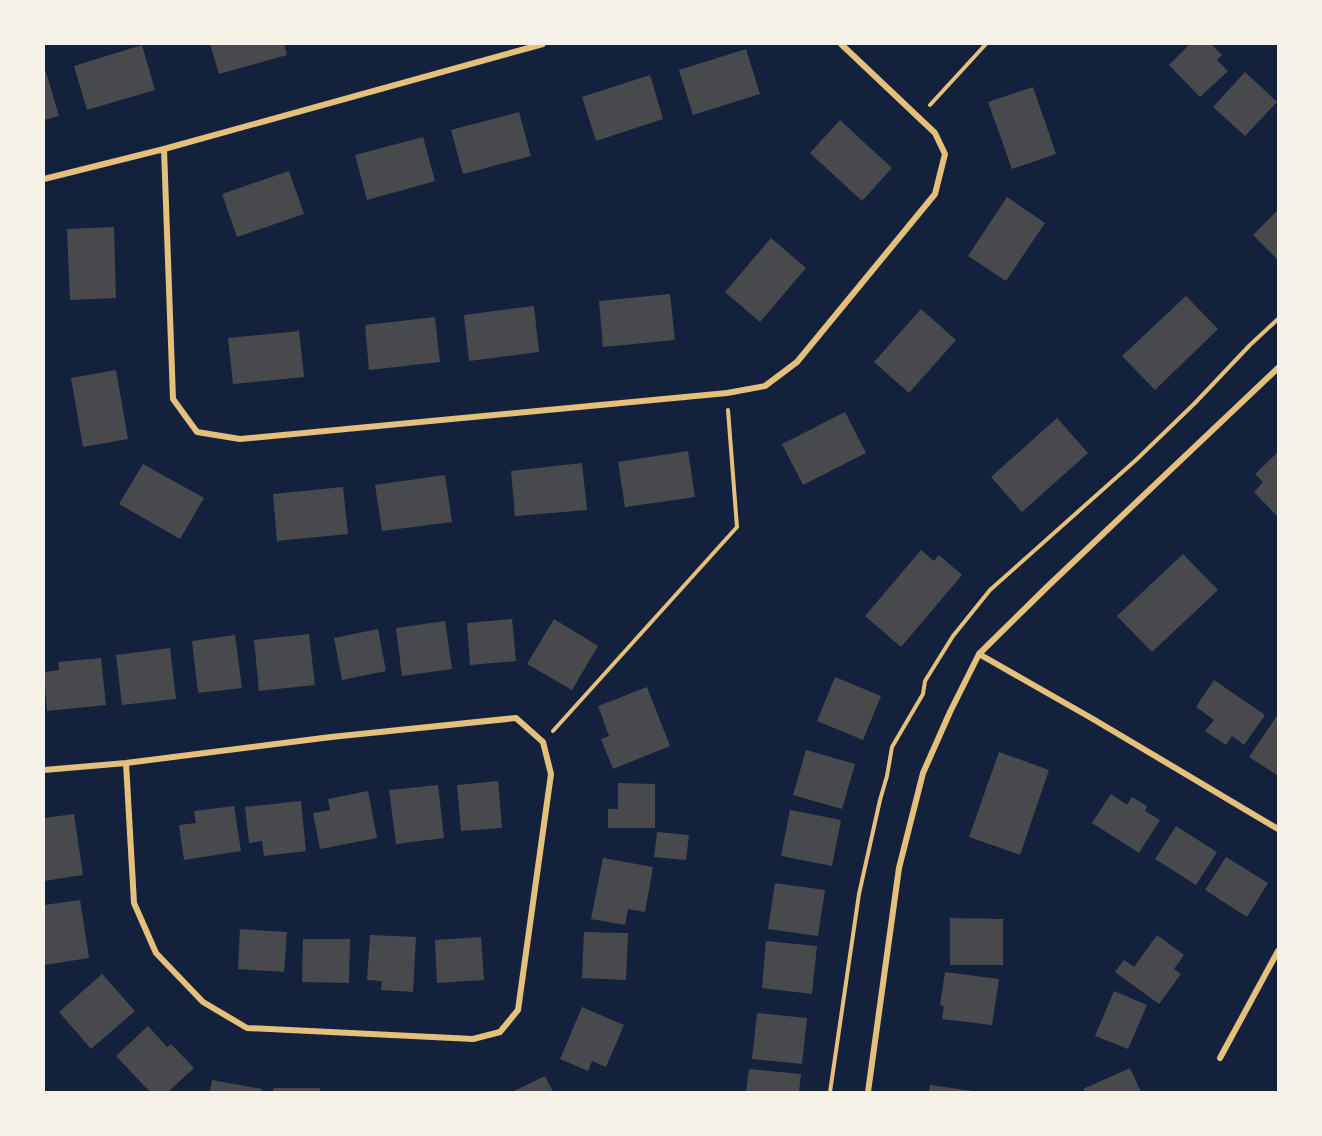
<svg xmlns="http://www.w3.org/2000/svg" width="1322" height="1136" viewBox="0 0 1322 1136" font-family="Merriweather,serif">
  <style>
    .building { fill: #48494c }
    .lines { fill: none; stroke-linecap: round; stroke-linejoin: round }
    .path { stroke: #e5c07b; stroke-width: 4 }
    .minor { stroke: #e5c07b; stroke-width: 6 }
  </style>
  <rect width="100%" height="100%" fill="#14213d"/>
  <!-- building -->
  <path class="building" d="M210,44H284L287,55L219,74Z
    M1190,44H1211L1222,55L1217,60L1228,71L1200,97L1169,65Z
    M142,45L155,90L87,110L74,66Z
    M746,49L760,94L693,115L679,70Z
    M44,72H46L59,116L44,120Z
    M1245,72L1277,102L1245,136L1213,107Z
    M650,75L663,119L596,141L582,97Z
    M1033,87L1056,154L1012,169L988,102Z
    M519,112L531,156L463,174L451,130Z
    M840,120L892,168L862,201L810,153Z
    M423,137L435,181L367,200L355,155Z
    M289,171L304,214L237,237L222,194Z
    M1007,197L1045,223L1006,281L968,256Z
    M1278,210V260L1253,235Z
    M114,227L116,298L70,300L67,229Z
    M771,238L806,268L760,322L725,292Z
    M670,294L675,340L603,347L599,301Z
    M1186,296L1218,329L1155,390L1122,356Z
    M534,306L539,352L469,361L464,315Z
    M921,309L956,340L909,393L874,362Z
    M435,317L440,362L369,370L365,325Z
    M299,331L304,377L233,384L228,338Z
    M116,370L128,439L83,447L71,378Z
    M845,412L866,453L803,485L782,444Z
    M1057,418L1088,453L1022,512L991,477Z
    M688,451L695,497L625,507L618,462Z
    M1278,452V517L1254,492L1263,482L1255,474Z
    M582,463L587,510L515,516L511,471Z
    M143,464L204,498L180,539L119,504Z
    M445,475L452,522L382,531L375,485Z
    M343,487L348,534L277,541L273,494Z
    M921,550L934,561L939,555L962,575L901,647L865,616Z
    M1183,554L1218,590L1152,652L1117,616Z
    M512,619L516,661L470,665L467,623Z
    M554,619L598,646L572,690L527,664Z
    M445,621L452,669L402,676L396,628Z
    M378,629L386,671L342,680L334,638Z
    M309,634L315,685L259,691L254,640Z
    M235,635L242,688L198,693L192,641Z
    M170,648L176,699L122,705L116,655Z
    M101,658L106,705L47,711L44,672L59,670L58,662Z
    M835,677L881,696L863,740L817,721Z
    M1214,680L1265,715L1244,745L1232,736L1226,745L1205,731L1214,720L1196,707Z
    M647,687L670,746L613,769L601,739L609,736L598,706Z
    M1278,714V773L1277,775L1249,757Z
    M806,750L855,764L842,809L793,795Z
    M999,752L1049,770L1020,855L969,837Z
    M498,781L502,828L461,831L457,785Z
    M618,783L655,784V828H608V809H618Z
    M438,785L444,838L396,844L389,790Z
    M368,791L377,838L320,849L313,813L330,810L328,799Z
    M1111,794L1127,805L1132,797L1147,806L1145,811L1160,820L1139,853L1092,823Z
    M301,801L306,851L264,856L262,841L249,843L245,807Z
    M234,806L241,851L184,860L179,825L196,823L194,811Z
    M790,810L841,820L832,866L781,856Z
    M74,814L83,875L44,881V818Z
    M1176,826L1217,852L1196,885L1155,859Z
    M657,832L689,835L686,860L654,857Z
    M1226,857L1268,883L1247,917L1205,890Z
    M603,858L653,867L645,912L628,909L625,925L591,919Z
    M775,883L825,890L818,936L768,929Z
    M80,900L89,958L44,965V905Z
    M950,918L1003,919V965H950Z
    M240,929L287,932L284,972L238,969Z
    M584,932L628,933L626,980L582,978Z
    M370,935L416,937L413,992L381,990L382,981L367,980Z
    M1157,935L1184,955L1174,969L1181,974L1159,1004L1115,972L1124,960L1134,967Z
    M481,937L484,980L437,983L435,940Z
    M303,939H350L349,983L302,982Z
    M766,941L817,946L812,994L762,988Z
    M945,972L999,979L992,1025L942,1019L944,1006L940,1005Z
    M102,974L135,1011L91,1049L59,1012Z
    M1114,991L1147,1005L1128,1049L1095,1036Z
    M582,1007L624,1025L606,1067L592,1061L588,1071L560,1059Z
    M757,1013L807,1018L802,1064L752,1059Z
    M148,1026L167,1047L171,1044L194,1068L168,1092H150L116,1056Z
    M1130,1068L1141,1092H1085L1083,1089Z
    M749,1069L801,1074L799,1092H746Z
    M545,1076L553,1092H512Z
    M212,1080L262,1089L261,1092H210Z
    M930,1085L973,1091V1092H929Z
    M273,1088H320V1092H273Z"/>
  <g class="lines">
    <!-- path -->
    <path class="path" d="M930,105L986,44
      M553,731L737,527L728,410
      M830,1092L859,894L880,800L887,776L892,747L923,694L925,681L953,636L990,590L1136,460L1194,404L1250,345L1278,319"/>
    <!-- minor -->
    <path class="minor" d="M164,149L173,399L197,432L240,439L727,393L765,386L797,362L935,194L945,154L935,133L841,44
      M44,179L164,149L543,44
      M979,654L1093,719L1278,829
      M44,770L126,763L331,737L516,718L543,742L551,774L518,1010L500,1032L473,1039L247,1028L203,1002L156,953L134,903L126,763
      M1220,1058L1278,951
      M868,1092L899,868L923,773L950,712L979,654L1047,587L1278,368"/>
  </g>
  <!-- border -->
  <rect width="1322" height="1136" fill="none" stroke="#f6f1e7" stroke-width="90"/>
</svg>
